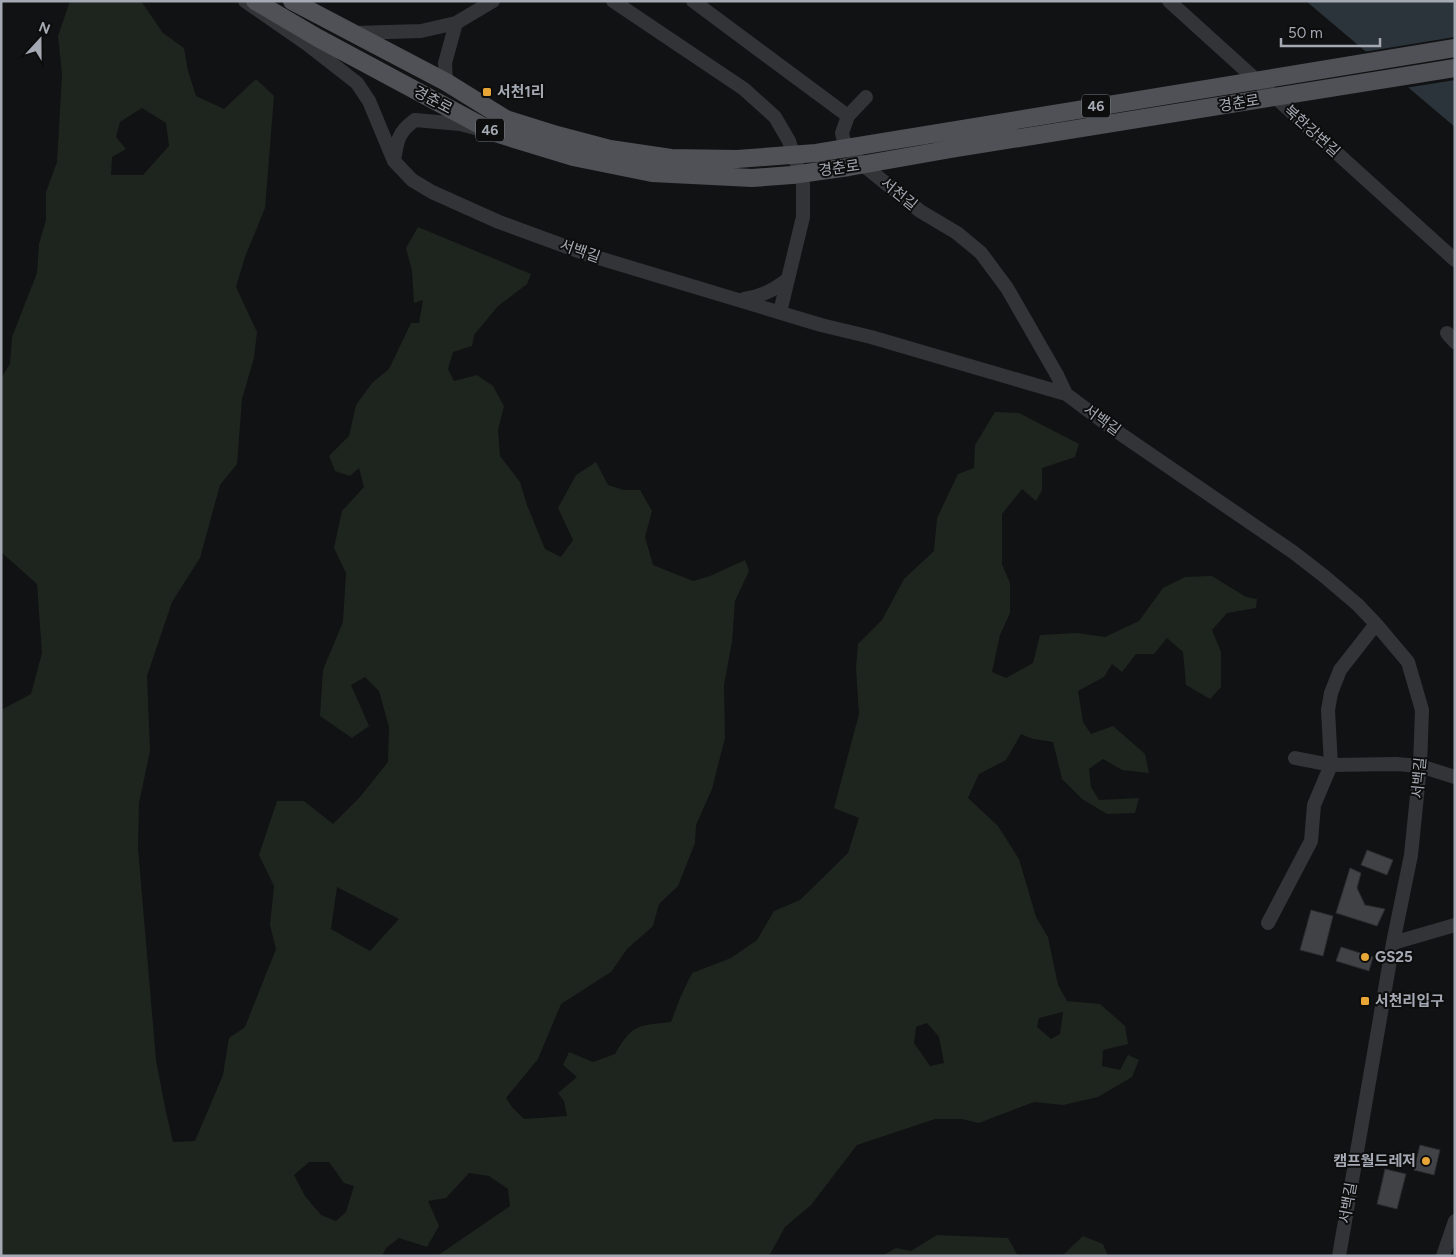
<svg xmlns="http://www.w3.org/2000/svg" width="1456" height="1257" viewBox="0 0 1456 1257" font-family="Figtree,'Noto Sans KR',sans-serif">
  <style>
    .green { fill: #1e251f; fill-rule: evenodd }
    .water { fill: #2c343b }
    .pier { fill: #111213 }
    .building { fill: #404246; stroke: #2c2c2f }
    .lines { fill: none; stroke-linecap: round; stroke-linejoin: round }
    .minor { stroke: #333438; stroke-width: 14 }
    .major { stroke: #4f5157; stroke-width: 18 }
    .poi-dot { fill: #e7a635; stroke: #0d0d0e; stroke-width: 2 }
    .labels { text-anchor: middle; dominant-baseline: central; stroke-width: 4; stroke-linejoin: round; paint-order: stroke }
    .shield { fill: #0d0d0e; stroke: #777a82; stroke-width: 1 }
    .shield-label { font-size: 14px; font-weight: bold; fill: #a4a9b3 }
    .poi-label { font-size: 15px; font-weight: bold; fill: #a4a9b3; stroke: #0d0d0e; text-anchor: start }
    .street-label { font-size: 15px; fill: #a4a9b3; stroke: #0d0d0e }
  </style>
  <rect width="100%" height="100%" fill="#111213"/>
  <!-- green -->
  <path class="green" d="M70,1H141L163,33L184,48L188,71L196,96L224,109L256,79L274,96L265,208L245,257L236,287L257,332L254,358L242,399L237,464L220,485L200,558L172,602L147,676L150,751L139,803L138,848L156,1060L166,1112L173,1142L195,1141L223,1075L229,1038L245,1027L276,949L270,925L274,886L259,855L277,801H304L333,824L360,797L388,762L389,727L379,691L365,677L351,685L369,726L352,738L320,716L323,670L343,622L346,573L334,548L342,511L364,487L359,468L350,476L335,471L329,456L349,436L356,405L372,383L389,369L411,323H419L423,300L414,303L412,271L406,248L418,227L531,274L527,284L498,306L474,335L472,346L453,352L448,369L454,381L477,375L493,386L504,406L498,430L500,456L520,482L527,505L545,549L561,557L573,540L558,508L576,475L596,462L608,485L624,490H640L652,511L645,537L653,565L693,581L710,576L745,560L749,571L735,601L732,642L724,685L725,738L712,789L696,825L695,843L678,886L659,904L653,926L627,949L611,972L561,1004L538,1059L506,1098L512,1107L524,1119L567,1116L564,1101L558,1093L577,1077L563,1065L569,1052L593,1062L615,1054C633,1023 638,1026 671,1022L680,998L692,973L731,958L757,940L774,911L800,900L848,853L859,818L834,808L859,714L856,668L858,644L882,620L904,579L934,551L937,518L958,474L974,468L975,445L995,412L1019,413L1079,444L1075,457L1042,468V490L1036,501L1022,489L1002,514V564L1010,583V613L1000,635L992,672L1006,678L1033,663L1040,635L1077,633L1105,637L1139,621L1163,588L1185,577L1212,576L1246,597L1257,599L1256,608L1227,613L1212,630L1221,652V687L1210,699L1186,685L1183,652L1167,638L1154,654H1136L1122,672L1112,664L1104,677L1078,691L1083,722L1091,734L1113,726L1145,754L1149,773L1122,770L1103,759L1089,769L1091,787L1099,800L1139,798L1135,813L1107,814L1082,799L1062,779L1053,742L1033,739L1021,734L1006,760L979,774L968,798L998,826L1019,859L1036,917L1048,937L1058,985L1067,1001L1100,1004L1125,1026L1128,1044L1103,1050L1102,1066L1120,1070L1128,1055L1139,1060L1132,1077L1098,1097L1063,1105L1034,1102L979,1123L962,1119H935L857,1145L811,1205L785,1227L769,1256H437L510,1206L508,1189L489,1176L469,1173L446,1198L428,1201L439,1226L427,1247L399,1238L386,1248L382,1256H1V710L31,694L42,653L37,584L1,552V378L10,364L12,337L37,273L39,244L46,220V192L57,162L62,75L58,36ZM142,108L166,123L169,146L143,175H111L112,157L126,149L116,137L120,122ZM337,887L399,919L370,951L331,929ZM1063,1012L1060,1034L1051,1039L1037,1027L1039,1018ZM927,1023L939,1037L944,1063L930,1066L914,1043L916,1027ZM309,1162H329L344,1183L354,1186L346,1212L336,1221L321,1215L305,1196L294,1175Z
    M937,1235L1008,1238L1018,1256H882L896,1248L911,1251Z
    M1083,1236L1103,1244L1108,1256H1062Z"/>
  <!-- water -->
  <path class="water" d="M1306,1H1455V127Z"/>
  <!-- pier -->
  <path class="pier" d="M1455,37V80L1405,88L1363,52Z"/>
  <!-- building -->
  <path class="building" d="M1367,850L1393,860L1387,875L1361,865Z
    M1350,868L1361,873L1357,888L1365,905L1385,909L1377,926L1336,913Z
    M1311,910L1333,916L1323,956L1300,950Z
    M1341,947L1373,957L1369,971L1336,961Z
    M1420,1145L1440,1150L1434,1175L1414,1170Z
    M1385,1169L1406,1174L1397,1209L1377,1204Z"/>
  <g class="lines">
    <!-- minor -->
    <path class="minor" d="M245,1L307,44L357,83L369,101L394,161C397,141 398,132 415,120L460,124L479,129
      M613,1L744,89L775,117L789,141L803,183V217L780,312
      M693,1L848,116L842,133L845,146L862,164L920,211L957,233L981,253L1007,288L1057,375L1066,394
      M1169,1L1455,260
      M355,33L421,31L456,23L493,1
      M446,82L445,63L456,23
      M848,116L866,97
      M394,161L412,180L432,192L499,222L589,255L821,325L871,337L1066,394L1109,426L1293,552L1324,576L1358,605L1376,624L1408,662L1422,710L1420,766L1411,855L1393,943L1339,1256
      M744,299C762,296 774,290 788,279
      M1447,333L1455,342
      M1295,758L1331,765L1396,764L1420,766L1455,777
      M1268,923L1311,841L1314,805L1331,765L1328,710L1331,693L1340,670L1376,624
      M1393,943L1455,925
      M1443,1256L1455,1221"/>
    <!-- major -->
    <path class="major" d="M255,1L318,38L495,133L573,157L652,173L752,178L792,175L849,167L951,149L1455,68
      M292,1L446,82L506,119L557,135L610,149L671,158L737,159L816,153L1455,48"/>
  </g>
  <!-- markers -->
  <g class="poi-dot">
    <rect x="482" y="87" width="10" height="10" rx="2.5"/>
    <circle cx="1365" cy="957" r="5"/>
    <rect x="1360" y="996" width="10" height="10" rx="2.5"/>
    <circle cx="1426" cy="1161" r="5"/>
  </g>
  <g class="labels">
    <!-- shield labels -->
    <g class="shield">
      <rect x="1082" y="94.5" width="28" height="23" rx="4"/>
      <rect x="476" y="118.5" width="28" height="23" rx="4"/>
    </g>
    <g class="shield-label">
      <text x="1096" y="106">46</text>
      <text x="490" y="130">46</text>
    </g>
    <!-- poi labels -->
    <g class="poi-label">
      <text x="497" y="92">서천1리</text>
      <text x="1375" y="957">GS25</text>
      <text x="1375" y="1001">서천리입구</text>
      <text x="1416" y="1161" text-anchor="end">캠프월드레저</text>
    </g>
    <!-- street labels -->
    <g class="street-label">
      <text transform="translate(433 100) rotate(28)">경춘로</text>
      <text transform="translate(1239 103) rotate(-9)">경춘로</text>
      <text transform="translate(1312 131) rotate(42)">북한강변길</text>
      <text transform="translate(839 168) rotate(-8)">경춘로</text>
      <text transform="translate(899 194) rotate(39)">서천길</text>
      <text transform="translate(580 251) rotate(19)">서백길</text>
      <text transform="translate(1102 420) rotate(36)">서백길</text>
      <text transform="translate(1419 778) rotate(-85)">서백길</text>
      <text transform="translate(1348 1203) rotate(-80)">서백길</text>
    </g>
  </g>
  <!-- border -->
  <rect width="1456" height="1257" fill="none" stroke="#a4a9b3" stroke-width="5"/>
  <!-- north arrow -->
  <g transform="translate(40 40) rotate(21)" stroke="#0d0d0e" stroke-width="4" paint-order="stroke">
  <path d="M0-4L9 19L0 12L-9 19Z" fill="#a4a9b3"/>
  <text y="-8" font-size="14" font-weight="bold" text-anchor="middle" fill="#a4a9b3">N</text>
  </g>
  <!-- scale -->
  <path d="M1281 38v8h99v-8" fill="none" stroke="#a4a9b3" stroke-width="2.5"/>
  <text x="1288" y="38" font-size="15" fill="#a4a9b3" stroke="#0d0d0e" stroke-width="4" paint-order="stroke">50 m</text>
</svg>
